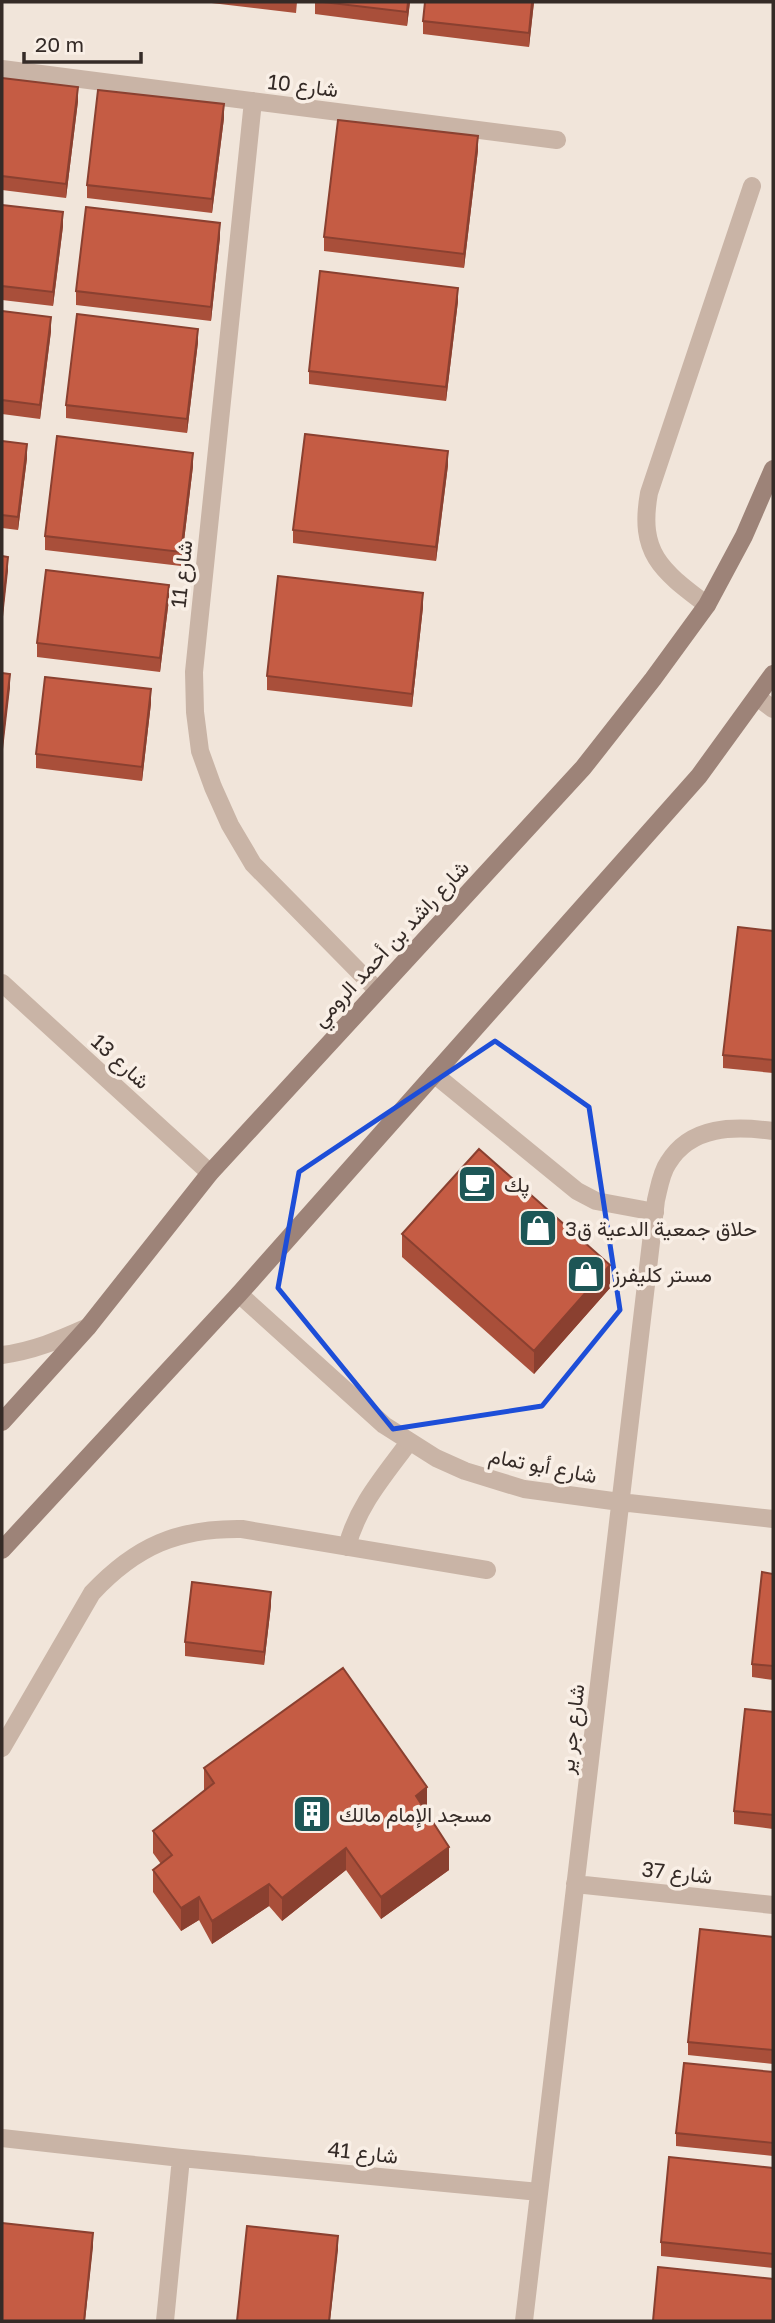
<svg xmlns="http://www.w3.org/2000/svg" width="775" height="2323" viewBox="0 0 775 2323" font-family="'Golos Text',Vazirmatn,sans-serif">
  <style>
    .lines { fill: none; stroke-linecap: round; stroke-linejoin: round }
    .lane { stroke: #c9b4a6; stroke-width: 18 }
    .street { stroke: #c9b4a6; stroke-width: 18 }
    .secondary { stroke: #9d8378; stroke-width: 18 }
    .wall { fill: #a94f3a }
    .shaded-wall { fill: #8a4030 }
    .building { fill: #c55c44; stroke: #8a4030; stroke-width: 2 }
    .marked { fill: none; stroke: #1d4ed8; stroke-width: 5; stroke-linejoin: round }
    .labels { text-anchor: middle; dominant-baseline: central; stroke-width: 7; stroke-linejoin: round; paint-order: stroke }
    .street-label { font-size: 21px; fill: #352b27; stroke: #f9efe6 }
    .poi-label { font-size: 21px; fill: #352b27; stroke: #f9efe6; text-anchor: start }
  </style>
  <rect width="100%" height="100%" fill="#f1e5da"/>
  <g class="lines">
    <!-- lane -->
    <path class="lane" d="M707,605C662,571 638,554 649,493L752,186
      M434,1074L577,1191L596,1201L655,1212
      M347,1547C357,1506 385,1475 409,1442
      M2,1748L92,1593C136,1546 178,1528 242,1529L487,1570"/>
    <!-- street -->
    <path class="street" d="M2,69L557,140
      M253,101L194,672L195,712L200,751L213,787L230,825L253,864L377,990
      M757,697L773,709
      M2,983L210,1173
      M239,1294L384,1425L436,1458L465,1471L524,1489L620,1502L773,1519
      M2,1355C33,1351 59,1340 88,1327
      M575,1884L773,1905
      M2,2138L181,2158L539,2192
      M165,2321L181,2158
      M524,2321L656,1200C659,1188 661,1173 668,1163C691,1125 735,1126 773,1131"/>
    <!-- secondary -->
    <path class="secondary" d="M2,1422L88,1327L210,1173L583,768L653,679L707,605L744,536L773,469
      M2,1550L239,1294L699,776L773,674"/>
  </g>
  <!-- wall -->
  <path class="wall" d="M203,2H297L296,13Z
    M315,2H410L407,26L315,14Z
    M425,2H534L529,47L423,34V21Z
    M2,78L78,101L66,198L2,190Z
    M224,118L212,213L87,198V185Z
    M478,150L464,268L324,251V237Z
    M2,205L63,226L53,306L2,300Z
    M220,237L211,321L76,305V291Z
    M458,301L446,401L309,384V371Z
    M2,311L51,331L40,419L2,414Z
    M198,342L187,433L66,418V405Z
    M2,441L27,458L18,530L2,528Z
    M448,465L436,561L293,543V530Z
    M193,466L181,566L45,550V536Z
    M169,599L160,672L37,657V643Z
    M423,607L412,707L267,690V676Z
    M151,703L142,781L36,768V754Z
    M773,931V1073L723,1068V1055Z
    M402,1234L610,1288L534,1374L402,1257Z
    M773,1574V1680L752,1677V1664Z
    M271,1605L264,1665L185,1656V1642Z
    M773,1712V1829L734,1824V1811Z
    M204,1768L427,1810L426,1811L449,1870L381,1919L346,1870L282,1921L269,1906L212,1944L199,1920L181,1931L153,1892V1870L161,1864L153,1853V1831L204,1791Z
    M773,1937V2064L688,2055V2042Z
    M773,2072V2156L676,2146V2133Z
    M773,2168V2268L661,2256V2242Z"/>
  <!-- shaded-wall -->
  <path class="shaded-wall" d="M408,2H410L407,26V12Z
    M532,2H534L529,47V33Z
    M78,87V101L66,198V184Z
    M224,104V118L212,213V199Z
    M478,136V150L464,268V254Z
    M63,212V226L53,306V292Z
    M220,223V237L211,321V307Z
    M458,288V301L446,401V387Z
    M51,317V331L40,419V405Z
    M198,329V342L187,433V419Z
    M27,444V458L18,530V517Z
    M448,451V465L436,561V547Z
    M193,453V466L181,566V552Z
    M8,557V571L2,626V612Z
    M169,585V599L160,672V658Z
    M423,593V607L412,707V694Z
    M10,674V688L2,758V744Z
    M151,689V703L142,781V767Z
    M610,1265V1288L534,1374V1351Z
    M271,1592V1605L264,1665V1652Z
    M427,1787V1810L416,1819V1796Z
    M449,1847V1870L381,1919V1897Z
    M346,1848V1870L282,1921V1898Z
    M269,1884V1906L212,1944V1921Z
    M199,1897V1920L181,1931V1908Z
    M93,2233V2247L85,2321H84Z
    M338,2236V2250L330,2321H329Z"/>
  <!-- building -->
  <path class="building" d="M323,2H408L407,12Z
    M425,2H532L529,33L423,21Z
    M2,78L78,87L66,184L2,176Z
    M98,90L224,104L212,199L87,185Z
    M338,120L478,136L464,254L324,237Z
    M2,205L63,212L53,292L2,286Z
    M86,207L220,223L211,307L76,291Z
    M320,271L458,288L446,387L309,371Z
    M2,311L51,317L40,405L2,400Z
    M77,314L198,329L187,419L66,405Z
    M305,434L448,451L436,547L293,530Z
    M57,436L193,453L181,552L45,536Z
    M2,441L27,444L18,517L2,515Z
    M2,556L8,557L2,612Z
    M46,570L169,585L160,658L37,643Z
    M278,576L423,593L412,694L267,676Z
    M2,673L10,674L2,744Z
    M45,677L151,689L142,767L36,754Z
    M738,927L773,931V1060L723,1055Z
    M479,1149L610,1265L534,1351L402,1234Z
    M762,1572L773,1574V1666L752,1664Z
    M192,1582L271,1592L264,1652L185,1642Z
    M343,1668L427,1787L416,1796L449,1847L381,1897L346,1848L282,1898L269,1884L212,1921L199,1897L181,1908L153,1870L172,1855L153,1831L214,1783L204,1768Z
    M745,1709L773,1712V1815L734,1811Z
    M700,1929L773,1937V2050L688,2042Z
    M684,2063L773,2072V2143L676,2133Z
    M669,2157L773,2168V2254L661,2242Z
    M2,2223L93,2233L84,2321H2Z
    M247,2226L338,2236L329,2321H237Z
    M658,2267L773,2279V2321H653Z"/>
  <!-- marked area -->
  <path class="marked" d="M495,1041L589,1107L620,1310L542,1406L393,1429L278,1288L299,1172Z"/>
  <!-- icons -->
  <defs>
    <g id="cafe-square" transform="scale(2.0125)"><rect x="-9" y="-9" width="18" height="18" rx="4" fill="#1d5656" stroke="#f9efe6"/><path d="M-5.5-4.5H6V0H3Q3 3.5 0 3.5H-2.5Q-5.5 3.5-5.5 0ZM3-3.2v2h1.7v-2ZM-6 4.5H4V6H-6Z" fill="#fff"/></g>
    <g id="shop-square" transform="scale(2.0125)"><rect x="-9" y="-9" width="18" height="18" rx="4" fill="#1d5656" stroke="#f9efe6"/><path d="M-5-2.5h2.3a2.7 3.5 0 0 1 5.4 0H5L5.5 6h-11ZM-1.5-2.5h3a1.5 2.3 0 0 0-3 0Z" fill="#fff"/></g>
    <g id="building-square" transform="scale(2.0125)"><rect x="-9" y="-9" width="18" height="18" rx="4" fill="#1d5656" stroke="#f9efe6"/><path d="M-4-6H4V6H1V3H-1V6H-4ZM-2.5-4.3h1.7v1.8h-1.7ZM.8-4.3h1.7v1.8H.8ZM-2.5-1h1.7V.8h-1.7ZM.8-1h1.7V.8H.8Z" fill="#fff"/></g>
  </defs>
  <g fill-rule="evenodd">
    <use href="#cafe-square" x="477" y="1184"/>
    <use href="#shop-square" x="538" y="1228"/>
    <use href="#shop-square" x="586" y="1274"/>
    <use href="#building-square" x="312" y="1814"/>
  </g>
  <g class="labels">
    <!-- street labels -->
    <g class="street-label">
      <text transform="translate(303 85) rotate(7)">شارع 10</text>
      <text transform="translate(181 574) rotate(-84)">شارع 11</text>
      <text transform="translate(390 943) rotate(-47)">شارع راشد بن أحمد الرومي</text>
      <text transform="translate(121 1061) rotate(42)">شارع 13</text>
      <text transform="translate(543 1465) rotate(11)">شارع أبو تمام</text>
      <text transform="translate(571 1729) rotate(-83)">شارع جر ير</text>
      <text transform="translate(677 1872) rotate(6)">شارع 37</text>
      <text transform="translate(363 2152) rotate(6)">شارع 41</text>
    </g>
    <!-- poi labels -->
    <g class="poi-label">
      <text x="504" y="1184">پك</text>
      <text x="565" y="1228">حلاق جمعية الدعية ق3</text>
      <text x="613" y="1274">مستر كليفرز</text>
      <text x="339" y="1814">مسجد الإمام مالك</text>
    </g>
  </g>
  <!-- border -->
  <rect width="775" height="2323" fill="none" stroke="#352b27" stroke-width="7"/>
  <!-- scale -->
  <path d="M24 52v10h117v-10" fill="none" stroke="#352b27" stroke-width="3.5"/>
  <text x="35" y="52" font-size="21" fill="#352b27" stroke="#f9efe6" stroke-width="5" paint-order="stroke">20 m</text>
</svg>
